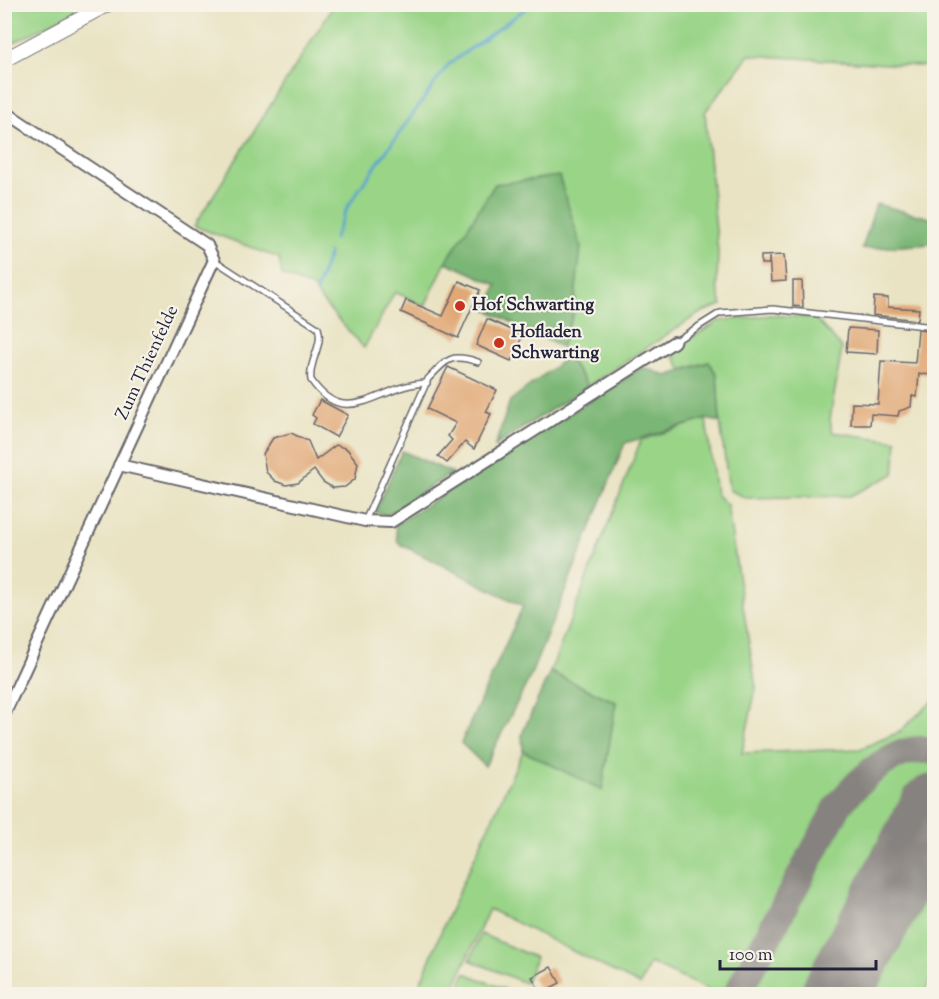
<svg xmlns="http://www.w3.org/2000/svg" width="939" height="999" viewBox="0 0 939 999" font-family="'Sorts Mill Goudy',serif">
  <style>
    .green { fill: #99d487; stroke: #5e7b61; stroke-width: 1.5 }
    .forest { fill: #7ab674; stroke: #4e6c58; stroke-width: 1.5 }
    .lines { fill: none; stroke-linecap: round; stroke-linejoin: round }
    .stream { stroke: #56a2ce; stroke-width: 3 }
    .taxiway { stroke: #86827f; stroke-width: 28 }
    .runway { stroke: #86827f; stroke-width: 70 }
    .building { fill: #e1a876 }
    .service-casing { stroke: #68666b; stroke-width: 8 }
    .minor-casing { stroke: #68666b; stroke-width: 14 }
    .tertiary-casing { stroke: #68666b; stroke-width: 16 }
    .service { stroke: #fff; stroke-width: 5 }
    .minor { stroke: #fff; stroke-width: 10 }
    .tertiary { stroke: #fff; stroke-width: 14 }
    .poi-dot { fill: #c8321e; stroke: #f7f3e8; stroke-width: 2 }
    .labels { text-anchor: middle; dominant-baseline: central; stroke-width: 4.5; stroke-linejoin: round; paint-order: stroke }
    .poi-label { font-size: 18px; font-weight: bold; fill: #22223b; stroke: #f7f3e8; text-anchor: start }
    .street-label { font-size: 18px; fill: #22223b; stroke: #f7f3e8 }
  </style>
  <rect width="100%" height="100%" fill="#f7f3e8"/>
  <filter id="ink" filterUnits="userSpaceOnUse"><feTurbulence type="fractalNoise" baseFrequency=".0167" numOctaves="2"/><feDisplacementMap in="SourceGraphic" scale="12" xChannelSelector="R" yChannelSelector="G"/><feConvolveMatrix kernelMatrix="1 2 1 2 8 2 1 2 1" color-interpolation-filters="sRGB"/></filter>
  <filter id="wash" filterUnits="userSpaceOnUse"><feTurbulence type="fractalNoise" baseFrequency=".008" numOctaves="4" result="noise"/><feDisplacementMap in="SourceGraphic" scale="24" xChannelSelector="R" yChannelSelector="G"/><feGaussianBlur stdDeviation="1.35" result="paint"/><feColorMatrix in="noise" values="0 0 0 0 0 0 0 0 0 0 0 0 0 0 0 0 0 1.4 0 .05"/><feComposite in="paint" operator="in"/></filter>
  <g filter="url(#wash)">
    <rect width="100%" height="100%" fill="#e9e3c3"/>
    <!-- green -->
    <path class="green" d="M4,5H73L76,11L5,47Z
      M334,5H934V67L749,55L705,112L718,252L717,286L722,305L700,313L588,386L561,347L573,314L446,262L425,306L395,292L364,348L321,300L313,288L282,275L279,258L194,226Z
      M771,315L815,318L842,348L830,419L832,432L897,441L894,474L850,496L746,498L729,490L720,422L717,375L709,362L682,370L672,353L676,347L719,321Z
      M706,419L716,494L727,505L756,688L742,753L860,749L899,732L934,700V740C895,752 863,764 836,797L731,994H717L650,963L640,985L489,909L451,994H416L445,922L523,751L602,789L616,702L550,672L641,440Z
      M921,756C931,759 934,762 934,772L816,994H745L847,806C870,778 887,767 921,756Z
      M934,845V973L923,994H855Z
      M481,934L536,958L525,983L470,960Z
      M465,973L516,994H456Z"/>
    <!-- forest -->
    <path class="forest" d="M559,176L581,247L573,314L561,347L487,310L497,285L446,262L495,184Z
      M876,204L934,219V238L931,244L862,249Z
      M567,357L588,386L495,446L510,401Z
      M709,362L717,375L720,422L706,419L625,443L530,677L485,766L461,743L523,606L398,543L395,525L643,367L667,376Z
      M402,451L452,473L387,515L375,512Z
      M550,672L616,702L602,790L523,751L522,734Z"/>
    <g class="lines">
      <!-- stream -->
      <path class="stream" d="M334,239L347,208L360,188L448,65L532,4
        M316,292L329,253"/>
      <!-- taxiway -->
      <path class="taxiway" d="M737,994L838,806C859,779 896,743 934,751"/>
      <!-- runway -->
      <path class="runway" d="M836,994L934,809"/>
    </g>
    <g id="blocks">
      <!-- building -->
      <path class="building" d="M784,255L786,281L771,282L769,257V264H761V256Z
        M459,281L480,290L458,338L401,312L406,300L443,316Z
        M793,281H802L803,307L793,306Z
        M874,297L888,298V307L919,309L918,320L873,315Z
        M487,319L523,335L511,361L476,345Z
        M848,328L878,330L877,354L846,352Z
        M918,330L934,332V375L919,374L917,397L912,396L911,407L899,411L898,416L871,414L870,425H851L852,403L878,404L881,361L915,363Z
        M448,367L497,390L486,412L491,414L474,449L465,442L447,463L438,456L452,440L448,436L456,423L427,409Z
        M320,400L348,415L336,437L313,424L316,418L312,415Z
        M291,433L308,441L316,460L336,445L347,449L358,463L355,479L345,487L333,488L323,482L314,470L298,483L286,485L275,481L266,472L263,454L273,438Z
        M551,967L560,983L541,993L532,977Z"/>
    </g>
  </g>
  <g filter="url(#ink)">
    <use href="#blocks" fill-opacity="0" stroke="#68666b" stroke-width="1.5"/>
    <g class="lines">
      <!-- service casing -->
      <g class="service-casing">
        <path id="service" d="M214,260L318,328C324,345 308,362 311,380C347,433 381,383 427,383
          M674,342L720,313L773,309L934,327
          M365,521L428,379C447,359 451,353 478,362"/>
      </g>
      <!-- minor casing -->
      <g class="minor-casing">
        <path id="minor" d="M4,111L207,245L214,260L4,715
          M119,465L365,521L391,522L674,342"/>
      </g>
      <!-- tertiary casing -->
      <g class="tertiary-casing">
        <path id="tertiary" d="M4,60L108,4"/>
      </g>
      <!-- service -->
      <use href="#service" class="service"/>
      <!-- minor -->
      <use href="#minor" class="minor"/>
      <!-- tertiary -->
      <use href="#tertiary" class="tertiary"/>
    </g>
  </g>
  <!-- markers -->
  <g class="poi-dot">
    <circle cx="460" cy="306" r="6"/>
    <circle cx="499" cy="343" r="6"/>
  </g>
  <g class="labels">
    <!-- poi labels -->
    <g class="poi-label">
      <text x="472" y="306">Hof Schwarting</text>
      <text x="511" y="333">Hofladen<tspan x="511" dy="21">Schwarting</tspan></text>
    </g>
    <!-- street labels -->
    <g class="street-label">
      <text transform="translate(148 363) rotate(-65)">Zum Thienfelde</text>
    </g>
  </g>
  <!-- margin -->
  <rect width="939" height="999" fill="none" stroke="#f7f3e8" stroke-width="24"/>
  <!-- scale -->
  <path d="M720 960v9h156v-9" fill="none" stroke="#22223b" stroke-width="3"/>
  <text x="729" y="960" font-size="18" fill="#22223b" stroke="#f7f3e8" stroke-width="4.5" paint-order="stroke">100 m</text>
</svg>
